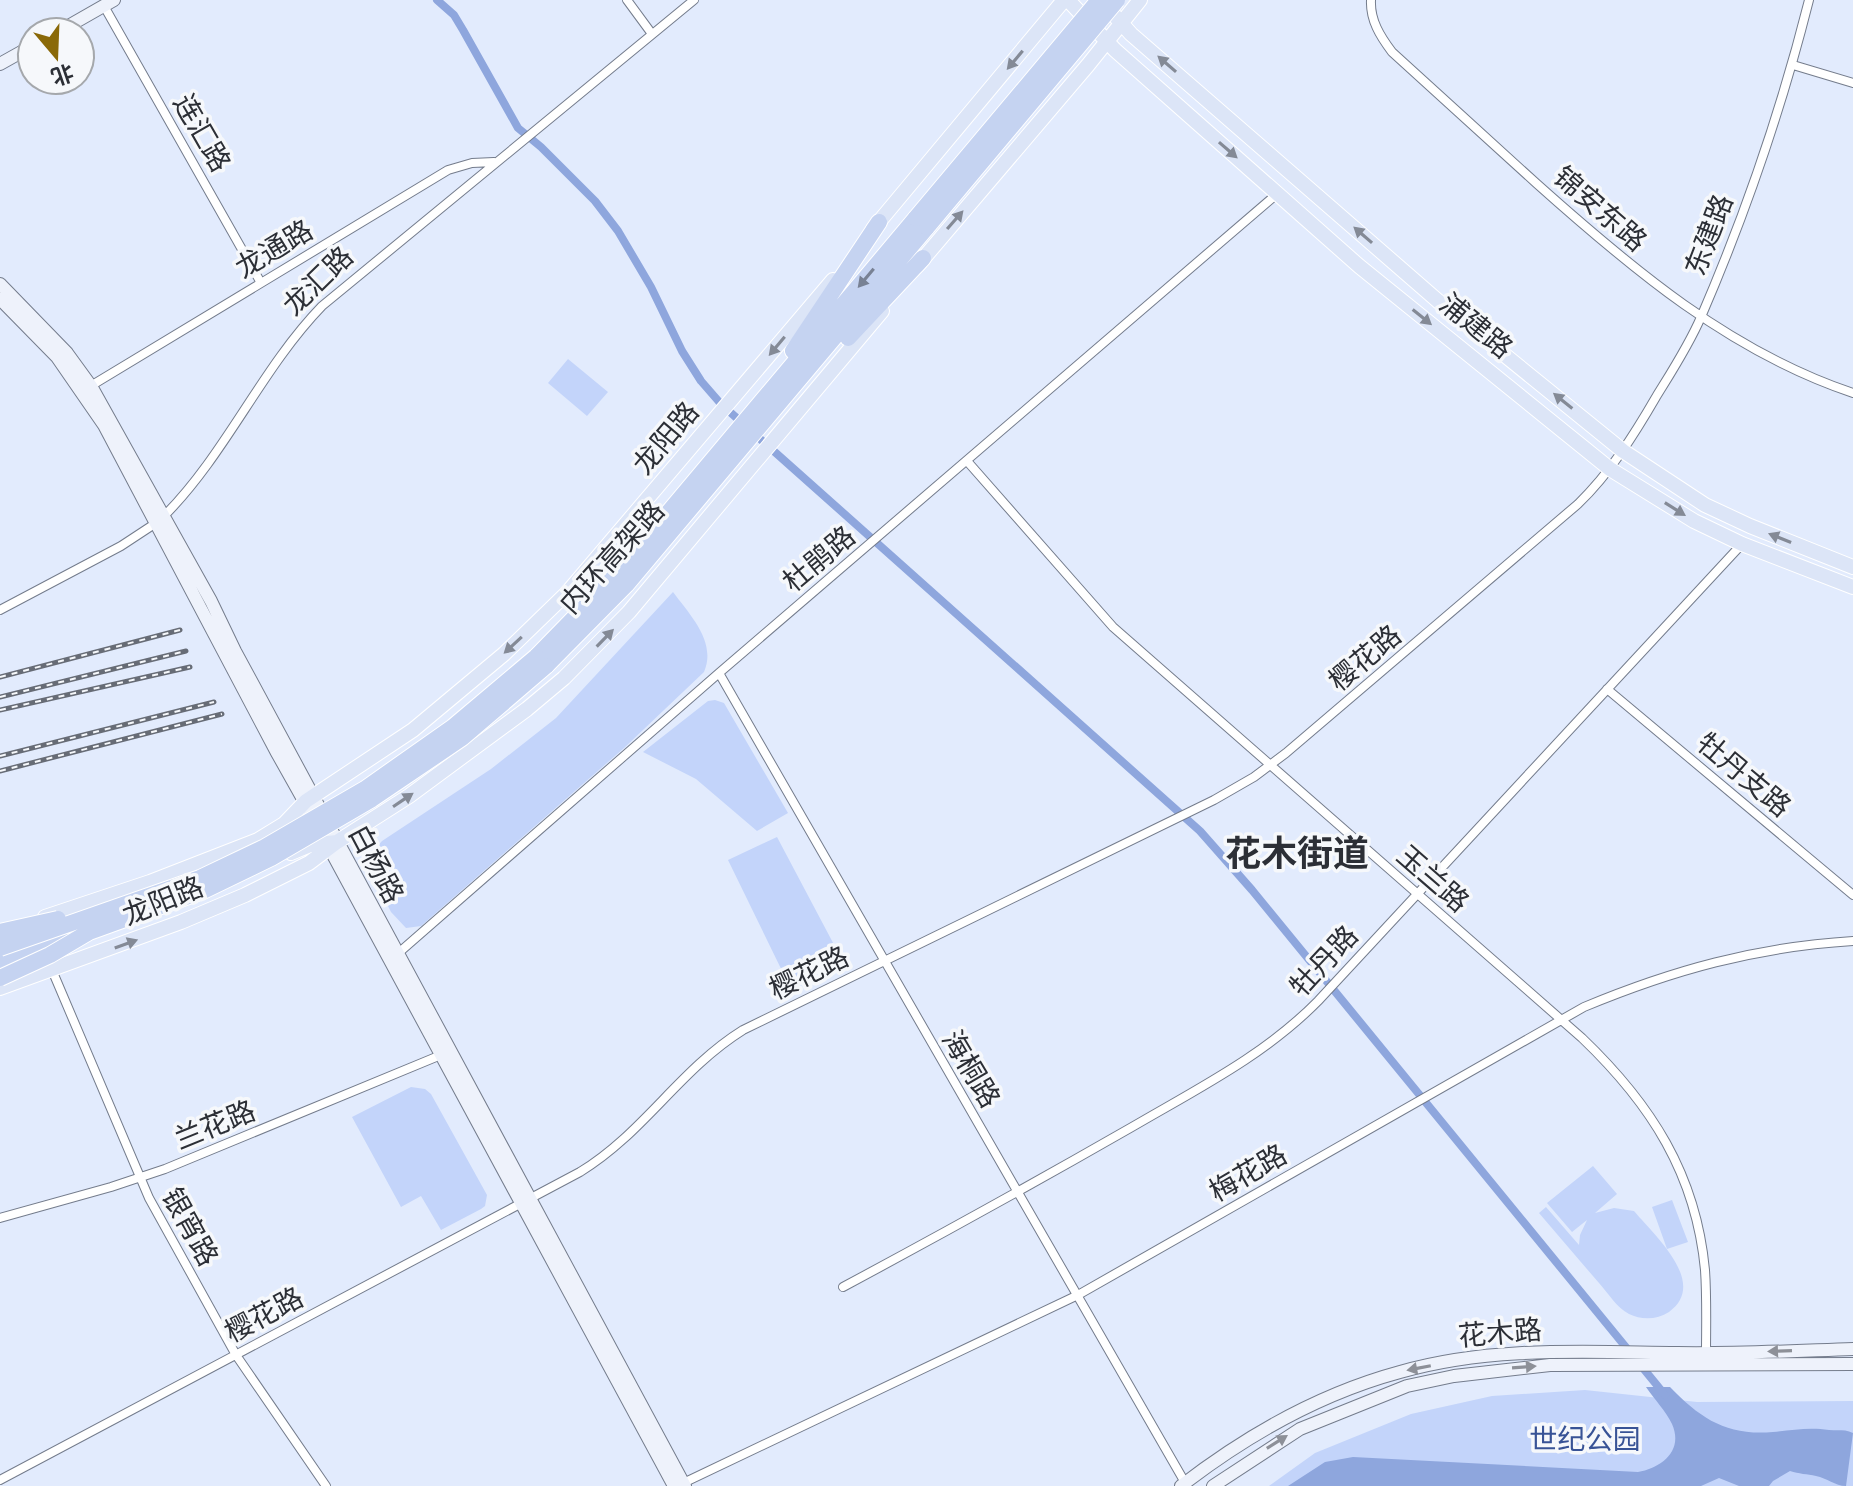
<svg xmlns="http://www.w3.org/2000/svg" width="1853" height="1486" viewBox="0 0 1853 1486" font-family="Roboto,'Noto Sans SC',sans-serif">
  <style>
    .green { fill: #c3d4fa }
    .water { fill: #8ea6dd }
    .lines { fill: none; stroke-linecap: round; stroke-linejoin: round }
    .canal { stroke: #8ea6dd; stroke-width: 8 }
    .street-casing { stroke: #747c8c; stroke-width: 10 }
    .secondary-casing { stroke: #747c8c; stroke-width: 14 }
    .primary-casing { stroke: #fff; stroke-width: 16 }
    .highway-casing { stroke: #fff; stroke-width: 18 }
    .street { stroke: #fff; stroke-width: 8 }
    .secondary { stroke: #eef2fb; stroke-width: 12 }
    .primary { stroke: #dce5f7; stroke-width: 14 }
    .highway { stroke: #c5d3f1; stroke-width: 16 }
    .rail-casing { stroke: #676c76; stroke-width: 5 }
    .rail { stroke: #f6f8fb; stroke-width: 2; stroke-dasharray: 6; stroke-linecap: butt }
    .highway-bridge-casing { stroke: #fff; stroke-width: 18; stroke-linecap: butt }
    .highway-bridge { stroke: #c5d3f1; stroke-width: 16 }
    .oneway { fill: #848a96 }
    .oneway2 { fill: #788194 }
    .oneway3 { fill: #8d9098 }
    .labels { text-anchor: middle; dominant-baseline: central; stroke-width: 7; stroke-linejoin: round; paint-order: stroke }
    .street-label { font-size: 28px; fill: #2c2f36; stroke: #f6f8fb }
    .park-label { font-size: 28px; fill: #385396; stroke: #f6f8fb }
    .district-label { font-size: 36px; font-weight: bold; fill: #2c2f36; stroke: #f6f8fb }
  </style>
  <rect width="100%" height="100%" fill="#e2ebfd"/>
  <!-- green -->
  <path class="green" d="M568,359L608,392L587,416L548,383Z
    M673,592C690,615 717,642 704,672L624,748L421,926L406,928L391,912L368,866L373,851L382,841L491,769L556,718Z
    M715,700L724,703L788,813L757,831L696,779L643,752L708,701Z
    M777,837L840,956L787,981L728,860Z
    M411,1087L425,1089L431,1094L487,1195L485,1206L481,1209L441,1230L421,1196L401,1207L352,1117Z
    M1593,1166L1617,1194L1595,1213L1614,1208L1634,1211C1654,1235 1709,1283 1669,1312C1657,1320 1641,1320 1629,1314C1617,1308 1608,1293 1599,1283C1579,1260 1559,1236 1539,1213L1546,1207L1579,1245L1580,1235L1587,1220L1572,1232L1547,1203Z
    M1672,1200L1688,1242L1667,1249L1652,1207Z
    M1585,1390L1697,1402L1853,1401V1486H1269L1315,1453L1411,1414L1492,1396Z"/>
  <!-- water -->
  <path class="water" d="M1646,1387H1670C1701,1419 1727,1436 1773,1432C1792,1430 1810,1427 1829,1430C1838,1431 1845,1429 1853,1433L1846,1486C1835,1486 1827,1478 1816,1476C1807,1474 1799,1474 1790,1471L1773,1481L1769,1486H1739L1719,1478L1701,1486H1288L1325,1462L1353,1457L1638,1472C1661,1468 1684,1451 1672,1424C1666,1411 1654,1399 1646,1387Z"/>
  <g class="lines">
    <!-- canal -->
    <path class="canal" d="M437,0L454,15L463,30L518,128L541,147L595,201L618,231L651,287L682,351L701,381L721,404L1200,831L1252,890L1665,1395"/>
    <!-- street casing -->
    <g class="street-casing">
      <path id="street" d="M627,0L652,34
        M1371,0C1370,20 1380,36 1392,52C1440,96 1488,139 1536,183C1631,268 1730,352 1853,393
        M104,6L261,283
        M1793,65L1853,83
        M89,387L448,170L472,163L494,162
        M967,461L1113,627L1582,1038C1651,1104 1696,1174 1705,1270C1707,1299 1706,1327 1706,1356
        M164,516C226,454 261,369 322,306L694,0
        M0,610L121,546L156,523
        M719,673L1187,1486
        M1607,689L1853,895
        M395,956L719,673L1278,193
        M52,970L149,1198L236,1355L326,1486
        M0,1218L111,1187L165,1169L441,1055
        M843,1287C940,1235 1036,1182 1132,1127C1197,1089 1265,1055 1318,1001L1742,544
        M0,1480L580,1172C644,1133 679,1070 743,1030L1214,800L1254,777L1286,753L1578,504C1610,473 1634,435 1656,397C1672,371 1689,345 1701,317C1745,215 1782,107 1809,0
        M679,1485L1078,1295L1584,1007C1673,970 1756,947 1853,941"/>
    </g>
    <!-- secondary casing -->
    <g class="secondary-casing">
      <path id="secondary" d="M58,32L114,0
        M0,64L32,46
        M0,284L67,353L91,386L211,601L235,651L685,1486
        M0,299L57,357L104,425L276,751L317,824
        M325,840L674,1486
        M1181,1486C1247,1435 1319,1394 1400,1372C1490,1346 1585,1352 1677,1353C1736,1354 1794,1351 1853,1349
        M1213,1486L1300,1429L1407,1386L1454,1376L1550,1365L1853,1364"/>
    </g>
    <!-- primary casing -->
    <g class="primary-casing">
      <path id="primary" d="M1068,0L1115,50L1359,266L1610,469L1694,521L1742,544L1853,587
        M1115,16L1131,34L1438,301L1623,451L1705,505L1750,526L1853,567
        M873,229L1064,0
        M917,266L1088,65L1140,0
        M291,853L310,845L337,842
        M45,917L150,882L258,840L284,824L306,801L413,730L504,654L567,593L833,280
        M0,988L181,922L245,895L309,863L337,842L409,796L527,709L564,678L629,612L882,311"/>
    </g>
    <!-- highway casing -->
    <g class="highway-casing">
      <path id="highway" d="M848,338L923,258
        M793,351L879,222
        M536,657L615,576L916,218
        M546,666L626,585L927,227
        M0,962L70,938"/>
    </g>
    <!-- street -->
    <use href="#street" class="street"/>
    <!-- secondary -->
    <use href="#secondary" class="secondary"/>
    <!-- primary -->
    <use href="#primary" class="primary"/>
    <!-- highway -->
    <use href="#highway" class="highway"/>
    <!-- rail casing -->
    <g class="rail-casing">
      <path id="rail" d="M0,677L180,630
        M0,697L186,651
        M0,710L190,667
        M0,756L214,702
        M0,771L222,714"/>
    </g>
    <!-- rail -->
    <use href="#rail" class="rail"/>
    <!-- highway-bridge casing -->
    <g class="highway-bridge-casing">
      <path id="highway-bridge" d="M916,218L1099,0
        M927,227L1117,0
        M0,932L58,919
        M0,948L200,878L265,847L365,789L453,727L536,657
        M0,978L50,955L89,932L205,890L271,858L372,799L462,738L546,666"/>
    </g>
    <!-- highway-bridge -->
    <use href="#highway-bridge" class="highway-bridge"/>
  </g>
  <!-- one-way arrows -->
  <defs><path id="oneway-solid" d="M-6-.8H1V-3.2L6.5 0L1 3.2V.8H-6Z" transform="scale(2)"/></defs>
  <g class="oneway">
    <use href="#oneway-solid" transform="translate(1015 60) rotate(130)"/>
    <use href="#oneway-solid" transform="translate(1167 64) rotate(-139)"/>
    <use href="#oneway-solid" transform="translate(1228 150) rotate(41)"/>
    <use href="#oneway-solid" transform="translate(955 220) rotate(-49)"/>
    <use href="#oneway-solid" transform="translate(1363 235) rotate(-139)"/>
    <use href="#oneway-solid" transform="translate(1422 317) rotate(39)"/>
    <use href="#oneway-solid" transform="translate(777 346) rotate(130)"/>
    <use href="#oneway-solid" transform="translate(1563 401) rotate(-141)"/>
    <use href="#oneway-solid" transform="translate(1675 509) rotate(32)"/>
    <use href="#oneway-solid" transform="translate(1780 538) rotate(-158)"/>
    <use href="#oneway-solid" transform="translate(605 638) rotate(-46)"/>
    <use href="#oneway-solid" transform="translate(513 645) rotate(137)"/>
    <use href="#oneway-solid" transform="translate(403 800) rotate(-34)"/>
    <use href="#oneway-solid" transform="translate(126 944) rotate(-20)"/>
  </g>
  <use class="oneway2" href="#oneway-solid" transform="translate(866 278) rotate(130)"/>
  <g class="oneway3">
    <use href="#oneway-solid" transform="translate(1780 1351) rotate(178)"/>
    <use href="#oneway-solid" transform="translate(1524 1367) rotate(-4)"/>
    <use href="#oneway-solid" transform="translate(1419 1368) rotate(169)"/>
    <use href="#oneway-solid" transform="translate(1277 1442) rotate(-32)"/>
  </g>
  <g class="labels">
    <!-- street labels -->
    <g class="street-label">
      <text transform="translate(202 133) rotate(60)">连汇路</text>
      <text transform="translate(1600 209) rotate(41)">锦安东路</text>
      <text transform="translate(1709 235) rotate(-69)">东建路</text>
      <text transform="translate(274 249) rotate(-31)">龙通路</text>
      <text transform="translate(318 281) rotate(-44)">龙汇路</text>
      <text transform="translate(1476 326) rotate(39)">浦建路</text>
      <text transform="translate(666 438) rotate(-50)">龙阳路</text>
      <text transform="translate(612 557) rotate(-48)">内环高架路</text>
      <text transform="translate(819 559) rotate(-40)">杜鹃路</text>
      <text transform="translate(1365 658) rotate(-40)">樱花路</text>
      <text transform="translate(1744 775) rotate(40)">牡丹支路</text>
      <text transform="translate(376 864) rotate(62)">白杨路</text>
      <text transform="translate(1433 879) rotate(41)">玉兰路</text>
      <text transform="translate(163 901) rotate(-22)">龙阳路</text>
      <text transform="translate(1324 961) rotate(-47)">牡丹路</text>
      <text transform="translate(809 973) rotate(-26)">樱花路</text>
      <text transform="translate(971 1069) rotate(59)">海桐路</text>
      <text transform="translate(215 1125) rotate(-22)">兰花路</text>
      <text transform="translate(1248 1173) rotate(-30)">梅花路</text>
      <text transform="translate(190 1227) rotate(61)">银宵路</text>
      <text transform="translate(264 1315) rotate(-28)">樱花路</text>
      <text transform="translate(1500 1333) rotate(-5)">花木路</text>
    </g>
    <!-- park labels -->
    <g class="park-label">
      <text x="1585" y="1439">世纪公园</text>
    </g>
    <!-- district labels -->
    <g class="district-label">
      <text x="1297" y="854">花木街道</text>
    </g>
  </g>
  <!-- north arrow -->
  <g transform="translate(56 56) rotate(161)"><circle r="38" fill="#f6f8fb" stroke="#a5a8ac" stroke-width="2"/>
  <path d="M0-6L14 30L0 20L-14 30Z" fill="#8a6908"/>
  <text y="-12" font-size="22" font-weight="bold" text-anchor="middle" fill="#2c2f36">北</text>
  </g>
</svg>
